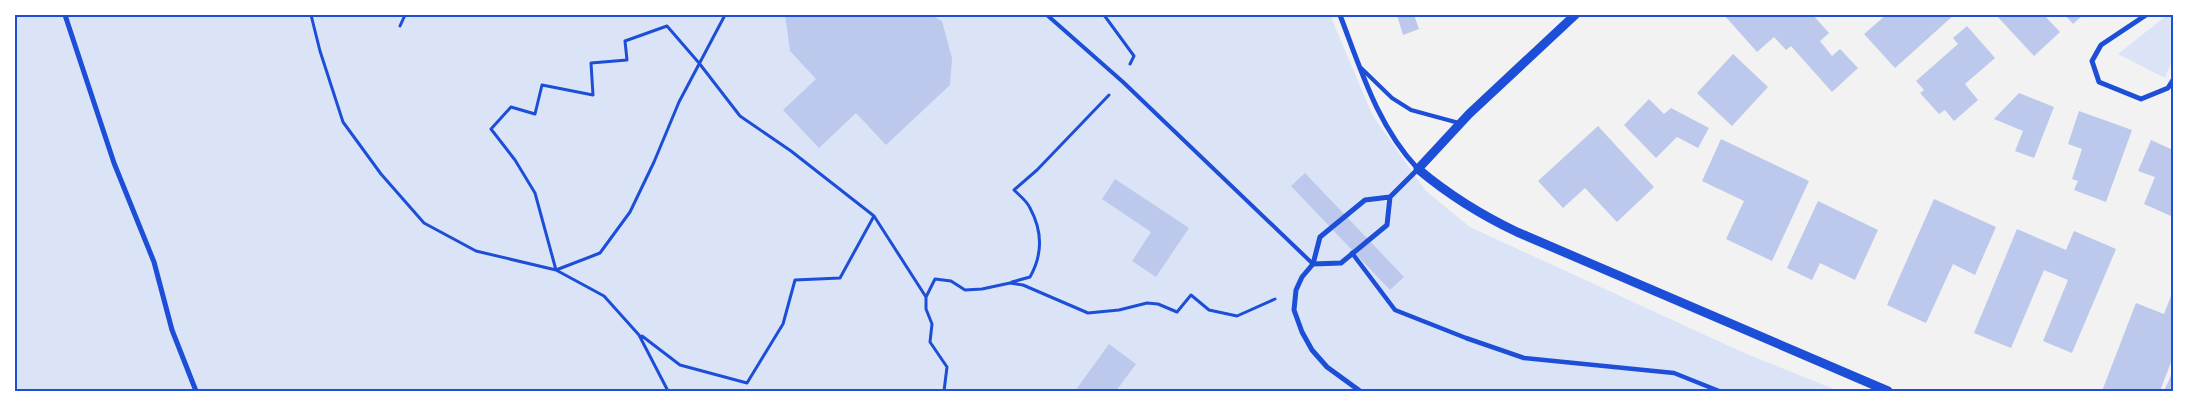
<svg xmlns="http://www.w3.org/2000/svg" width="2188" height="406" viewBox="0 0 2188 406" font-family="'PT Serif',serif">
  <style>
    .green { fill: #dbe4f7 }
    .building { fill: #bdc9ec }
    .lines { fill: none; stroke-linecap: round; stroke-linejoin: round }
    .path { stroke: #1d4ed8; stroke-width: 3 }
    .service { stroke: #1d4ed8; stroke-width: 4 }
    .pedestrian { stroke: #1d4ed8; stroke-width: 4.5 }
    .minor { stroke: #1d4ed8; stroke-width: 5 }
    .tertiary { stroke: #1d4ed8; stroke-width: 9 }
    .neatline { fill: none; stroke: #1d4ed8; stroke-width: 2 }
  </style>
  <rect width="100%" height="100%" fill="#f2f2f2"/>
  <!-- green -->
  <path class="green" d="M15,15H1330L1373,116L1426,191L1470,227L1742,352L1839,391H15Z
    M2167,15H2173V58L2165,78L2118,54Z"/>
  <!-- building -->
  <path class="building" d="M785,15H931L942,21L952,58L950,85L886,145L856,113L819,148L783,110L816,79L790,51Z
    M1397,15H1414L1419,29L1403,35Z
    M1724,15H1813L1829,33L1820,41L1832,56L1840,49L1858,68L1832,92L1791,46L1786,50L1774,37L1757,52Z
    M1886,15H1954L1895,68L1864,34Z
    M1996,15H2044L2060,32L2034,56Z
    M2065,15H2083L2073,24Z
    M1967,26L1995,58L1965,84L1978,100L1954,121L1945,110L1939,114L1920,93L1924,90L1916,81L1958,44L1953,38Z
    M1733,54L1768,87L1732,126L1697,93Z
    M2019,93L2054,107L2034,158L2015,151L2023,131L1994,119Z
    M1649,99L1664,114L1671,108L1709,128L1698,148L1677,137L1656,158L1624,125Z
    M2079,111L2132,130L2106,202L2074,190L2078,181L2072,179L2082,149L2068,144Z
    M1598,126L1654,187L1617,222L1585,188L1563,208L1538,181Z
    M1721,139L1809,181L1772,261L1726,239L1744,201L1702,181Z
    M2151,140L2173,150V211L2171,216L2144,204L2155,177L2138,171Z
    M1305,173L1404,277L1390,290L1291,186Z
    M1115,179L1189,228L1156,277L1132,261L1151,232L1102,199Z
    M1934,199L1996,227L1975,275L1953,264L1926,323L1887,305Z
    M1818,201L1878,230L1855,280L1820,263L1812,280L1787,268Z
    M2017,229L2066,250L2074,231L2116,249L2072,353L2043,341L2068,280L2044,270L2011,348L1974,333Z
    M2171,296H2173V357L2160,391H2102L2136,303L2164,314Z
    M1109,344L1136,364L1116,391H1075Z
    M2173,371V391H2164Z"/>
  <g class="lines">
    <!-- path -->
    <path class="path" d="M311,15L320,51L343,122L381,174L424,223L476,251L556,270L604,296L639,335L668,391
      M725,15L679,102L654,162L630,212L600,253L556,270L535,193L515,160L491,129L511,107L535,114L542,85L593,95L591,63L627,60L625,41L667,26L699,63L740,116L791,151L874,216L926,297
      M1104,15L1134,56L1130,64
      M400,26L405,15
      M1012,282L1030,277C1043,254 1043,232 1030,208C1027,201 1019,195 1014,190L1037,170L1109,95
      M642,336L680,365L747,383L783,324L795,280L840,278L874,216
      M944,391L947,367L930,342L932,324L926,309V297L935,279L951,281L965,290L982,289L1010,283L1023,285L1088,313L1119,310L1147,303L1158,304L1177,312L1191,295L1209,310L1237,316L1275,299"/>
    <!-- service -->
    <path class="service" d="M1047,15L1123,82L1313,264
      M1361,68L1392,98L1411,110L1459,123"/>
    <!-- pedestrian -->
    <path class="pedestrian" d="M1352,253L1395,310L1466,338L1524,358L1674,373L1719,391"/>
    <!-- minor -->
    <path class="minor" d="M65,15L114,163L154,262L172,330L196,391
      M1340,15C1361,70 1377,125 1418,169L1390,197L1365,200L1320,237L1313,264L1302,277L1296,290L1294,310L1302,332L1312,350L1327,367L1360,391
      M2146,15L2101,45L2092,61L2099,82L2141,99L2168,88L2173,80
      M1313,264L1341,263L1387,225L1390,197"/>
    <!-- tertiary -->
    <path class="tertiary" d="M1575,15L1469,114L1418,169C1449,195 1481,215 1517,232L1888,391"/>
  </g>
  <!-- border -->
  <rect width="2188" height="406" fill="none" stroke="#ffffff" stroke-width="32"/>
  <rect x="16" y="16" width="2156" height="374" class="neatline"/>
</svg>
